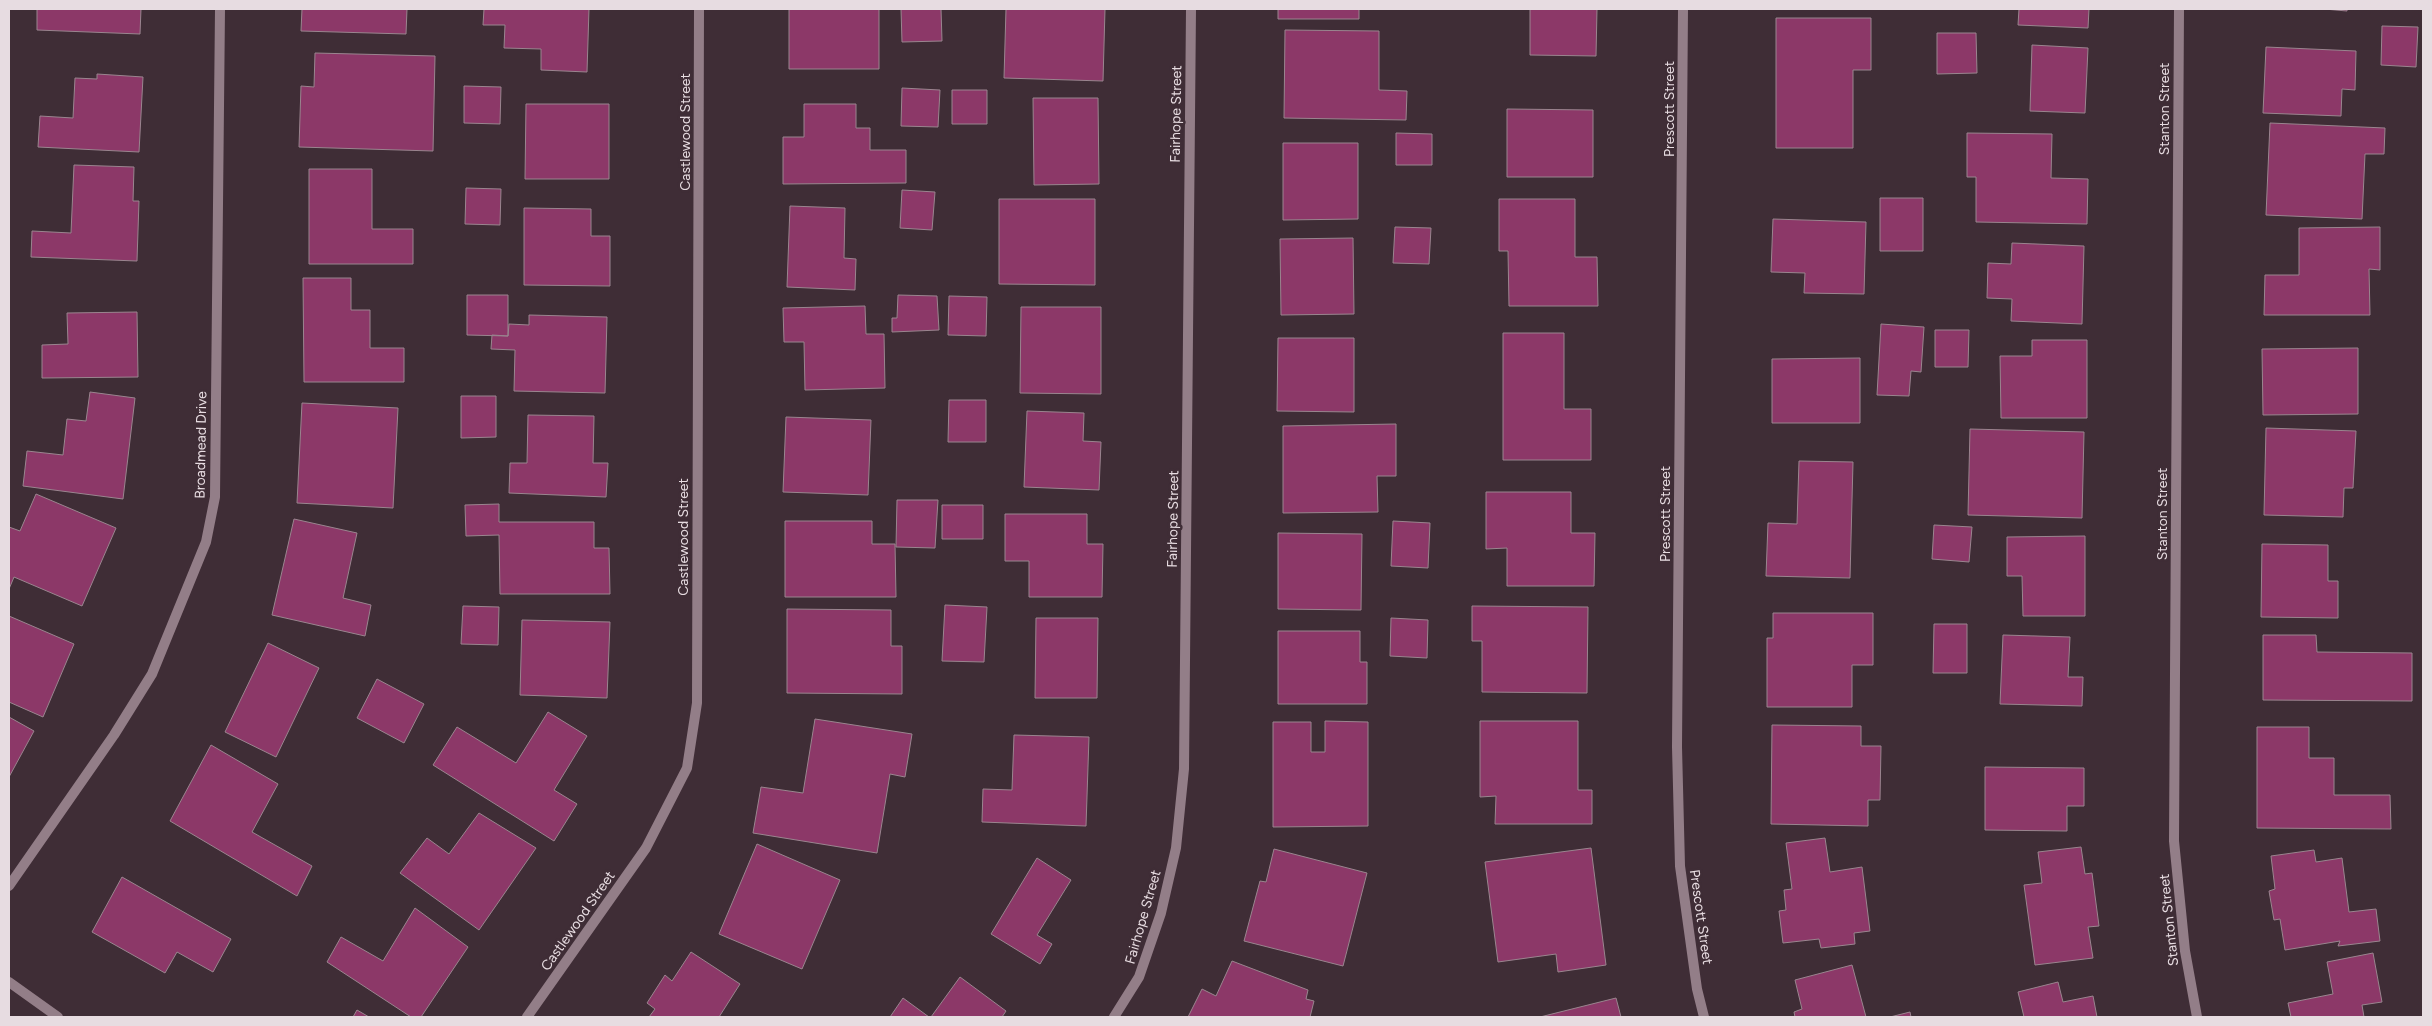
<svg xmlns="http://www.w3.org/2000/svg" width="2432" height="1026" viewBox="0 0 2432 1026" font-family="Figtree,sans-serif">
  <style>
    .building { fill: #8c3868; stroke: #9a858f }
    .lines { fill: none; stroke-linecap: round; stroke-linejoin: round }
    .minor { stroke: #937e88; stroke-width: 10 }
    .labels { text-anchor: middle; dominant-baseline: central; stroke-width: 5; stroke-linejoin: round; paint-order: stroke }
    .street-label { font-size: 14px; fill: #e7dce1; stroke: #3f2d36 }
  </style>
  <rect width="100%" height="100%" fill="#3f2d36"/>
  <!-- building -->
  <path class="building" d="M37,9H141L140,34L37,30Z
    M302,9H407L406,34L301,31Z
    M484,9H589L587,72L541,70V49L504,48L505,25H483Z
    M789,9H879V69H789Z
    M901,9H941L942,41L902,42Z
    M1006,9H1105L1103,81L1004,78Z
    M1278,9H1359V19H1278Z
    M1530,9H1597L1596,56L1530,55Z
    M2019,9H2089L2088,28L2018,25Z
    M2324,9H2347V11Z
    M1776,18H1871V70H1853V148H1776Z
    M2382,26L2418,27L2416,67L2381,65Z
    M1285,30L1379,31V90L1407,91L1406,120L1284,118Z
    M1937,33H1976L1977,73L1937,74Z
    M2032,45L2088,48L2085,113L2030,111Z
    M2266,47L2356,51L2355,90L2342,89L2341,116L2263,113Z
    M315,53L435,56L433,151L299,147L301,86L314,87Z
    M97,74L143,77L139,152L38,147L40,116L73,118L75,78L97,79Z
    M464,86L501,87L500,124L464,123Z
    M902,88L940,90L938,127L901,126Z
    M952,90H987V124H952Z
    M1033,98H1098L1099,184L1034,185Z
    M526,104H609V179H525Z
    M804,104H856V128H870V150H906V183L783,184V137H804Z
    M1507,109L1593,110V177H1507Z
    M2270,123L2385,128L2384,154H2365L2362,219L2266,215Z
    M1396,133L1432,134V165H1396Z
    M1967,133L2052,134L2051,178L2088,179L2087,224L1976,222V177H1967Z
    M1283,143H1358V219L1283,220Z
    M74,165L134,167L133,201H139L137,261L31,257L32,231L71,233Z
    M309,169H372V229H413V264H309Z
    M466,188L501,189L500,225L465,224Z
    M902,190L935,192L932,230L900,228Z
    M1880,198H1923V251H1880Z
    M999,199H1095V285L999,284Z
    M1499,199H1575V257H1597L1598,306H1509L1508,251H1499Z
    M790,206L845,208L844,258L856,259L855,290L787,287Z
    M524,208L591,209V236H610V286L524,285Z
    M1773,219L1866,222L1864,294L1804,293L1805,273L1771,272Z
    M1395,227L1431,228L1429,264L1393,263Z
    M2380,227V270L2369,269L2370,315H2264L2265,275H2299V228Z
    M1353,238L1354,314L1281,315L1280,239Z
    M2012,243L2084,246L2082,324L2011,321L2012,299L1987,298L1988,263L2011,264Z
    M303,278H351V310H370V348H404V382H304Z
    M467,295H508V336L467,335Z
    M898,295L937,296L939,330L892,332V318H897Z
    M949,296L987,297L986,336L948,335Z
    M865,306L866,334H884L885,388L805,390L804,342H784L783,308Z
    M1021,307H1101V394L1020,393Z
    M137,312L138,377L42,378V345L68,344L67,313Z
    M529,315L607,317L605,393L514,391L515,350L491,349L492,335L508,336L509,324L529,325Z
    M1881,324L1924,327L1921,372L1911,371L1909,396L1877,395Z
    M1935,330H1969L1968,367H1935Z
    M1503,333H1564V409H1591V460H1503Z
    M1278,338H1354V412L1277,411Z
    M2032,340H2087V418H2001L2000,356H2032Z
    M2358,348V414L2263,415L2262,349Z
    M1860,358V423H1772V359Z
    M90,392L135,398L123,499L23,486L27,451L63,455L67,419L86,421Z
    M461,396H496V437L461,438Z
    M949,400H986V442H948Z
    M302,403L398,408L393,508L297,503Z
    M1027,411L1084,413L1083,441L1101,442L1099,490L1024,487Z
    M528,415L594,416L593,463H608L606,497L509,493L510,463H527Z
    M786,417L871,420L868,495L783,492Z
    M1396,424V476H1377L1378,512L1283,513V426Z
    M2266,428L2356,431L2353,488H2344L2343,517L2264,515Z
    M1970,429L2084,432L2082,518L1968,515Z
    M1799,461L1853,462L1850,578L1766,576L1768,523L1797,524Z
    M1486,492H1571V533H1595L1594,586H1507V548L1486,549Z
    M36,494L116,528L82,606L14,577L9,589V527L20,531Z
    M897,500H938L935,548L896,547Z
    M499,504V522H594V548H609L610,594H500L499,535L466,536L465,505Z
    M942,505H983V539H942Z
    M1005,514H1087V544H1103L1102,597H1029V561H1005Z
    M294,519L357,533L343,598L371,605L365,636L272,615Z
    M785,521H872V544H895L896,597H785Z
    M1393,521L1430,523L1428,568L1391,566Z
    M1934,525L1972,527L1969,562L1932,559Z
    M1278,533L1362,534L1361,610L1278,609Z
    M2085,536V616H2023L2022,576H2007V537Z
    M2262,544L2328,545V581H2338V618L2261,617Z
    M945,605L987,607L984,662L942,661Z
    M463,606L499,607L498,645L461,644Z
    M1472,606L1588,607L1587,693L1482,692V641H1472Z
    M787,609L891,610V646H902V694L787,693Z
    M1773,613H1873V665H1852V707H1767V638H1773Z
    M9,616L74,644L43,717L9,702Z
    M1036,618H1098L1097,698H1035Z
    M1391,618L1428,620L1427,658L1390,656Z
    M522,620L610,622L607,698L520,695Z
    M1934,624H1967V673H1933Z
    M1278,631H1360V662H1367V704H1278Z
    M2003,635L2070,637L2068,677H2083L2082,706L2000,704Z
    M2263,635H2316L2317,652L2412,653V701L2263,700Z
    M268,643L319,668L276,757L225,732Z
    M377,679L424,704L404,743L357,718Z
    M548,712L587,736L554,790L577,804L554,841L433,765L457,727L516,763Z
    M9,717L34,731L9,777Z
    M815,719L912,734L905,777L890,774L877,853L753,833L761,787L803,793Z
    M1325,721L1368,722V826L1273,827V722H1311V752H1325Z
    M1480,721H1578V790H1592V824H1495L1496,796L1480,797Z
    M1772,725L1861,726V746H1881L1880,800H1868V826L1771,824Z
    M2257,727H2309V758H2334V795H2390L2391,829L2257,828Z
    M1014,735L1089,737L1086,826L982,822L983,789L1012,790Z
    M211,745L278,784L252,832L312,866L297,896L170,821Z
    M1985,767L2084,768V806H2067V831L1985,830Z
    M479,813L536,848L479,930L400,873L427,838L449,854Z
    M1825,838L1830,872L1862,867L1870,931L1854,933L1855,944L1821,948L1819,939L1783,943L1779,911L1786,910L1784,890L1792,889L1786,843Z
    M757,844L840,880L802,969L719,934Z
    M2081,847L2085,874L2092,873L2099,926L2088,927L2093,958L2035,965L2024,885L2042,883L2038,852Z
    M1591,848L1606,965L1558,972L1556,954L1498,962L1485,862Z
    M1274,849L1367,873L1343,966L1244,941L1260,881L1266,882Z
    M2314,850L2316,862L2342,858L2349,912L2376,909L2380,941L2338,946L2340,941L2285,950L2280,919L2274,920L2269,891L2275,889L2271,856Z
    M1037,858L1071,880L1037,935L1052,944L1040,964L991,934Z
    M122,877L231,939L213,972L177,952L165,973L92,932Z
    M415,908L468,947L421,1017H411L327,962L341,937L383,961Z
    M691,952L740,984L719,1017H649L655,1009L647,1003L665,975L672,981Z
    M2373,953L2382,1002L2362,1005L2364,1017H2291L2288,1003L2333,994L2327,962Z
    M1232,961L1308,990L1306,999L1314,1001L1310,1017H1188L1202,989L1216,996Z
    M1852,965L1866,1017H1795L1794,1012L1802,1009L1795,980Z
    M960,977L1006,1011L1002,1017H931Z
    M2058,982L2063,1002L2093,996L2097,1017H2024L2018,992Z
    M903,998L929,1017H890Z
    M1616,998L1621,1017H1540Z
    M357,1010L369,1017H353Z
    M1910,1012L1911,1017H1890Z"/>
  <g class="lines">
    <!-- minor -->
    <path class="minor" d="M1683,9L1677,747L1680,866L1697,989L1704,1017
      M2179,9L2174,841L2185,951L2197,1017
      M9,886L114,735L152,674L206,542L215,497L220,9
      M9,982L58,1017
      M527,1017L646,848L687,768L697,703L699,9
      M1114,1017L1139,977L1161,913L1176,848L1184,769L1191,9"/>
  </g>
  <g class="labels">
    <!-- street labels -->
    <g class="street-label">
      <text transform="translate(1669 109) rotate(-90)">Prescott Street</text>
      <text transform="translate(2164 109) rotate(-90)">Stanton Street</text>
      <text transform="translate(1176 114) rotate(-89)">Fairhope Street</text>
      <text transform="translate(685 132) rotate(-90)">Castlewood Street</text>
      <text transform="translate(201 445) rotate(-89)">Broadmead Drive</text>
      <text transform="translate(1665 514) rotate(-90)">Prescott Street</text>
      <text transform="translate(2162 514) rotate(-90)">Stanton Street</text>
      <text transform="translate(1173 519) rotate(-89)">Fairhope Street</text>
      <text transform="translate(683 537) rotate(-90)">Castlewood Street</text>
      <text transform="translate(1143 917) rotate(-74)">Fairhope Street</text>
      <text transform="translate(1701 917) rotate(82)">Prescott Street</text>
      <text transform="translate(2169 920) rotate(-96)">Stanton Street</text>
      <text transform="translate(578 921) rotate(-55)">Castlewood Street</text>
    </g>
  </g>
  <!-- border -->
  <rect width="2432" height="1026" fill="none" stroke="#e7dce1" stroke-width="20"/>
</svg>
